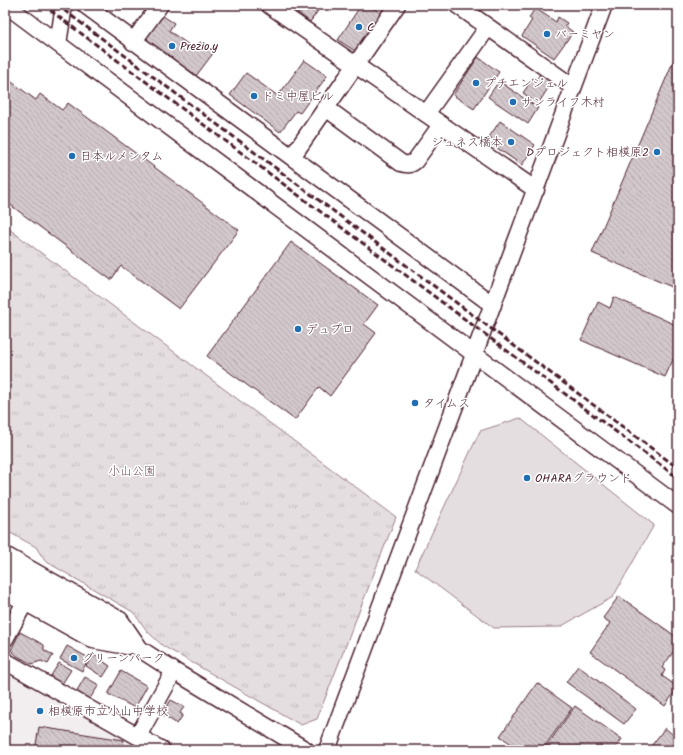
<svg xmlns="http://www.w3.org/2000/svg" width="683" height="755" viewBox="0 0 683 755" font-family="Kalam,'Klee One',sans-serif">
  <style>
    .built { fill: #f2eeef }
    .grass { fill: #e5dee0; stroke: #987e86 }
    .park { fill: url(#park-tufts); stroke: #987e86 }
    .building { fill: url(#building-back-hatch); stroke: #4a1f2b }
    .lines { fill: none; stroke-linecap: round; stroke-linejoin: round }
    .minor-casing { stroke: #4a1f2b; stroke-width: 19 }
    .minor { stroke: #fff; stroke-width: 16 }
    .rail { stroke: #4a1f2b; stroke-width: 3; stroke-dasharray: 6 3; stroke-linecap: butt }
    .poi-dot { fill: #1f6fb2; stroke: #fff; stroke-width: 1.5 }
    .labels { text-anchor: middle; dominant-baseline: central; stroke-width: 3; stroke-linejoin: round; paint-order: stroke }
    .poi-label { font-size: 12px; fill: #4a1f2b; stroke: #fff; text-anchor: start }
    .park-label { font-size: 12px; fill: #714f58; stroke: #fff }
  </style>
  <defs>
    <pattern id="park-tufts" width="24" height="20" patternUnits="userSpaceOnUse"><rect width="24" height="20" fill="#e5dee0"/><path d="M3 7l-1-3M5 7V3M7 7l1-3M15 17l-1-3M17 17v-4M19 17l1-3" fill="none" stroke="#c6bec0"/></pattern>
    <pattern id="building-back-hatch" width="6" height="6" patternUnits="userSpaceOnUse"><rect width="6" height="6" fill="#d2c7cb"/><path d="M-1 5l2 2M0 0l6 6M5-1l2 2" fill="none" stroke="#b6aaae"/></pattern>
  </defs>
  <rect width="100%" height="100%" fill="#fff"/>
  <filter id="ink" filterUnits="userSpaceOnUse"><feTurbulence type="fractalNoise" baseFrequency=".025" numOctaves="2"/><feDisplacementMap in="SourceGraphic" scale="8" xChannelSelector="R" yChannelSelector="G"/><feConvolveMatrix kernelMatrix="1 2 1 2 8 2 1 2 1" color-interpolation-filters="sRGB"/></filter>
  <g filter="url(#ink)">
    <!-- built -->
    <path class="built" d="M5,671L146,750H5Z"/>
    <!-- grass -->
    <path class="grass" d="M520,418L654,525L613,597L560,627L494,628L415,569L480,431Z"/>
    <!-- park -->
    <path class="park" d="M5,226L396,517L317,719L301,725L163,646L148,632L133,612L45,561L36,547L5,530Z"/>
    <!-- building -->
    <path class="building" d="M291,5H322L310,22L290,7Z
      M361,5H368L382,14L355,51L338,40Z
      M535,8L556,22L558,17L567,23L565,26L573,32L554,58L522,36L532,20L529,18Z
      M163,16L174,23L169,31L195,49L200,42L214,52L196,76L148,41L147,37Z
      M678,50V274L672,287L592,253Z
      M478,57L499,72L474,109L453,95Z
      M304,60L327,76L300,113L296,111L280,132L230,95L246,73L278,96Z
      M540,74L552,82L538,104L523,93L533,78L536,80Z
      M5,77L36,100L40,94L62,110L68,103L239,230L179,309L121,266L111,280L5,201Z
      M499,81L538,108L528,124L488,97Z
      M500,121L535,145L522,165L491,144L493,140L489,137Z
      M291,242L378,305L364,324L376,333L330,396L319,387L295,420L207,356Z
      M614,297L678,326V349L665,377L581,340L598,302L610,308Z
      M619,596L678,638V645L662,668L665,670L662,676L678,687L665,706L590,652L610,623L603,618Z
      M20,632L44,645V650L53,655L48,664L41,661L32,664L17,656L11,650Z
      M67,646L89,658L82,671L60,659Z
      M94,655L110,666L103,677L86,666Z
      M59,663L71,670L62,684L50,677Z
      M578,666L636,709L624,724L566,682Z
      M121,671L147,686L135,708L108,694Z
      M85,677L99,685L89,700L76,692Z
      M537,683L572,708L542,750H520L500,736Z
      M171,700L184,707L180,713L183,715L177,724L162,714Z
      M575,706L622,739L614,750H544Z
      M39,727L124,740L122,750H35Z
      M665,728L678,739V750H648Z"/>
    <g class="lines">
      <!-- minor casing -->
      <g class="minor-casing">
        <path id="minor" d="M6,5L678,506
          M85,5L493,305
          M269,5L536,190
          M457,5L573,87
          M133,42L160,5
          M58,44L64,5
          M326,108L401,163C407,165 410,165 415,161L441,125
          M426,114L488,27
          M292,157L397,5
          M5,555L120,620L140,649L174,671L306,750
          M5,573L135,646
          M5,591L93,640L127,646
          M5,639L25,602
          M5,661L162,750
          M138,736L174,671
          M327,750L604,5"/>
      </g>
      <!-- minor -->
      <use href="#minor" class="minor"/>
      <!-- rail -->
      <path class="rail" d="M43,5L678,478
        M57,5L678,468"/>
    </g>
  </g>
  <!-- markers -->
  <g class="poi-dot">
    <circle cx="359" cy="27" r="4"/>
    <circle cx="547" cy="34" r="4"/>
    <circle cx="172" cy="46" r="4"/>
    <circle cx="476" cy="83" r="4"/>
    <circle cx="254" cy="96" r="4"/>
    <circle cx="513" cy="102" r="4"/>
    <circle cx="511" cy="142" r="4"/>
    <circle cx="657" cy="152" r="4"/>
    <circle cx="72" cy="156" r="4"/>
    <circle cx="298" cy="329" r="4"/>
    <circle cx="415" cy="403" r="4"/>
    <circle cx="527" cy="478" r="4"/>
    <circle cx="74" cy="658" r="4"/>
    <circle cx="40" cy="711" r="4"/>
  </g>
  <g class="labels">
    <!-- poi labels -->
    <g class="poi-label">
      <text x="367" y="27">C</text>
      <text x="555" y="34">バーミヤン</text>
      <text x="180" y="46">Prezio.y</text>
      <text x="484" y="83">プチエンジェル</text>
      <text x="262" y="96">ドミ中屋ビル</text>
      <text x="521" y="102">サンライフ木村</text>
      <text x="503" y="142" text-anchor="end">ジュネス橋本</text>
      <text x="649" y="152" text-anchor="end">Dプロジェクト相模原2</text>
      <text x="80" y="156">日本ルメンタム</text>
      <text x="306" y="329">デュプロ</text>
      <text x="423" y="403">タイムス</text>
      <text x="535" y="478">OHARAグラウンド</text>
      <text x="82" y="658">グリーンパーク</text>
      <text x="48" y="711">相模原市立小山中学校</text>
    </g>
    <!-- park labels -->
    <g class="park-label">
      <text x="132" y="471">小山公園</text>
    </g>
  </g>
  <!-- margin -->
  <rect width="683" height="755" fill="none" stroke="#fff" stroke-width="20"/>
  <rect x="10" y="10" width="663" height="735" fill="none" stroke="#4a1f2b" stroke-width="1.5" filter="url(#ink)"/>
</svg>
